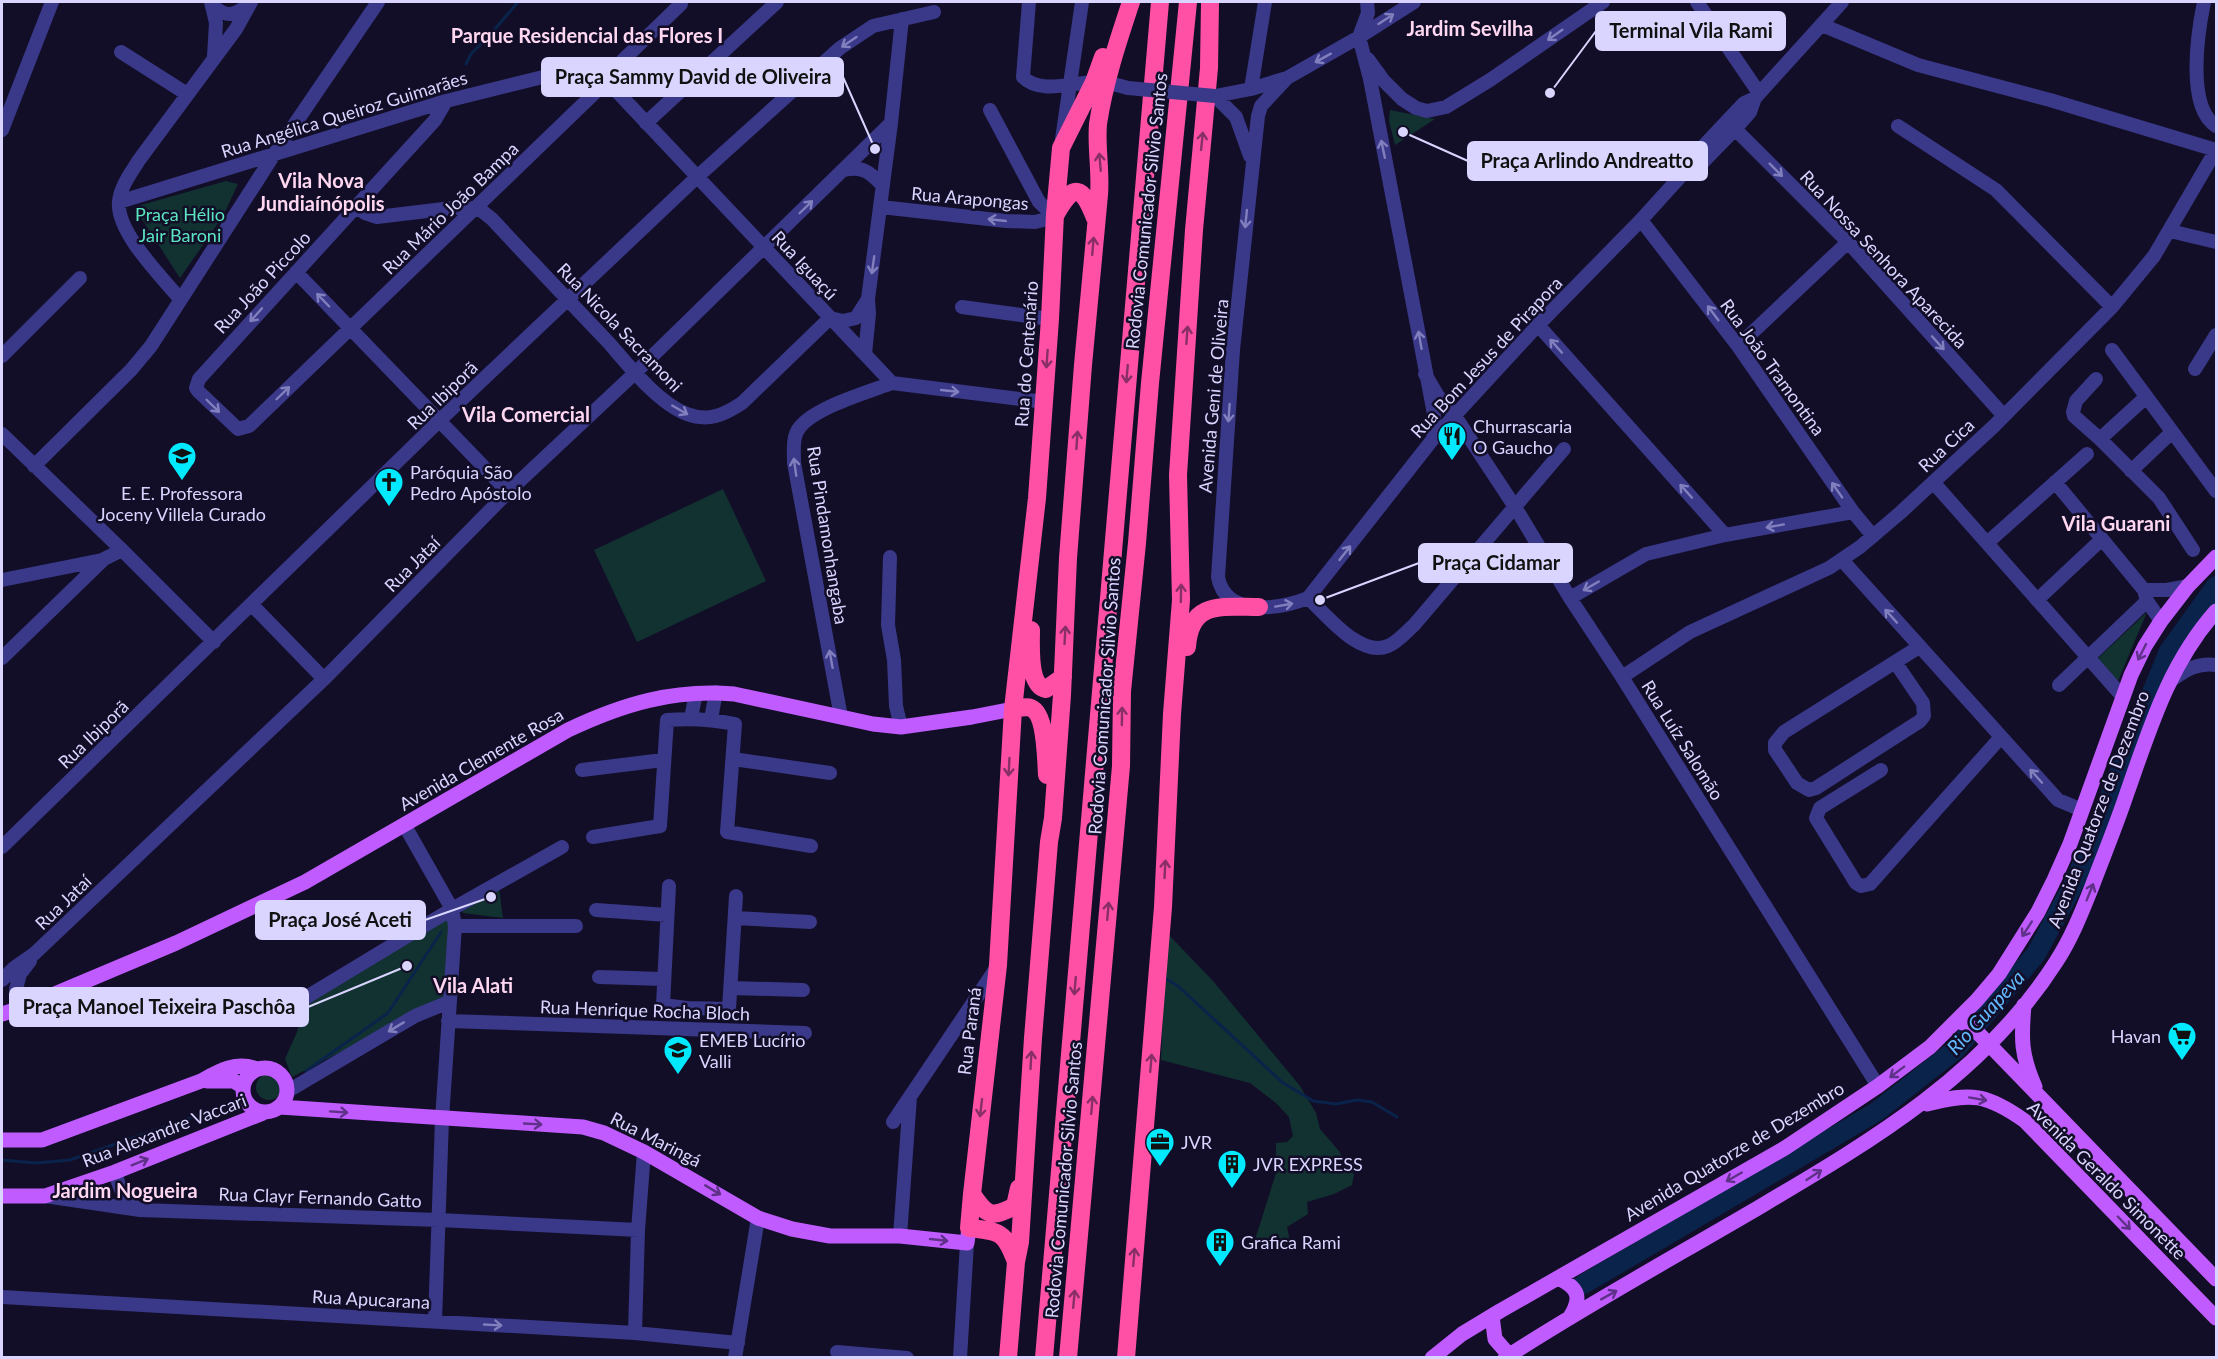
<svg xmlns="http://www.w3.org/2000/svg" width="2218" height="1359" viewBox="0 0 2218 1359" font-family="Lato,sans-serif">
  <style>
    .green { fill: #113230 }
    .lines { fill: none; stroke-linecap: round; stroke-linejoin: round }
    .stream { stroke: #0a234b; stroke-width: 3 }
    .river { stroke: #0a234b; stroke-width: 20 }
    .minor { stroke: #3a3888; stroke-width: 14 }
    .major { stroke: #c05cff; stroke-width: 15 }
    .highway { stroke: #ff50a6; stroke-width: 18 }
    .minor-bridge { stroke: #3a3888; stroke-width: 14 }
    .oneway { stroke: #827fbe }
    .oneway2 { stroke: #882f67 }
    .oneway3 { stroke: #603189 }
    .labels { text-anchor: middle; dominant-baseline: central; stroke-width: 5; stroke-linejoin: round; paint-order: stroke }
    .street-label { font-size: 18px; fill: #d9d5ff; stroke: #120e28 }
    .park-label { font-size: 18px; fill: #5be5c0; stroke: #120e28 }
    .poi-label { font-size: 18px; fill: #d9d5ff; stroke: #120e28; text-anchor: start }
    .neighbourhood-label { font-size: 20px; font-weight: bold; fill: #ffd7f1; stroke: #120e28 }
    .water-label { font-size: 20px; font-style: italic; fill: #63b9ff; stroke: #120e28 }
    .leader { fill: none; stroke: #d9d5ff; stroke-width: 2 }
    .callout-dot { fill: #d9d5ff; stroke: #120e28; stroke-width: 2 }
    .callout { fill: #d9d5ff; stroke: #d9d5ff; stroke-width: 2 }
    .callout-label { font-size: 20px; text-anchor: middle; font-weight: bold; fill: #111 }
  </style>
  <rect width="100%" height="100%" fill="#120e28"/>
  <!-- green -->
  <path class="green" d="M1390,110L1435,119L1395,145L1389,121Z
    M226,181L238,184L223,216L180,278L134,207Z
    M723,489L766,581L637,642L594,550Z
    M2147,612L2118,681L2097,659Z
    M499,888L503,918L463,913V910Z
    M448,915L449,934L445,998L292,1077L285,1059L297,1032L305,1004Z
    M1166,932L1213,981L1300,1086L1316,1113L1320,1129L1339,1151L1349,1170L1354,1174L1352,1185L1334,1194L1307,1202L1308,1214L1287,1227L1292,1252L1255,1240L1276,1173V1143L1287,1142L1293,1136L1289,1117L1276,1103L1250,1083L1161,1060Z
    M256 1087a13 13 0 1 1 26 0a13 13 0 1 1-26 0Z"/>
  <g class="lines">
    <!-- stream -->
    <path class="stream" d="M466,64L471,54L489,36L518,2
      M1163,977L1178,986L1282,1082L1313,1101L1336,1104L1357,1100L1372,1102L1397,1117
      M306,1071L388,1013L441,932
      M2,1160L36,1163L70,1160L238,1101
      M1598,1264L1607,1270"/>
    <!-- river -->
    <path class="river" d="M1582,1285L1876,1112L1955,1050L2036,954L2075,882L2169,651L2216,586"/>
    <!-- minor -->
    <path class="minor" d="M211,2L216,23L214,56
      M1029,2L1023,77C1040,95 1074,82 1096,82C1107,82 1118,85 1128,88
      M1367,2L1368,13L1359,37L1370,79L1434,414L1433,439
      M1697,2L1759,93
      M2204,2C2198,31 2186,107 2216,126
      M214,7C227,17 233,16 247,6
      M1822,25L1918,65L2050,100L2216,150
      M121,52L187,94
      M1368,59L1384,81L1402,99L1416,108L1427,111L1446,107L1490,80L1603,2
      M1287,78L1261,106L1258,116L1233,350L1218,577C1225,618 1280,609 1308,598L1433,439L1538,325L1641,220L1689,167L1694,156L1727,121L1744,103L1755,98L1842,2
      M1251,89L1265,2
      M1215,96L1251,89L1287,78L1359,37L1414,2
      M1215,96L1236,117L1250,156
      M446,101L435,120L199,379L196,388L199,392L238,429L249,426L607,81L623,60L681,4
      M1727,121L1848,242L2004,416
      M646,123L777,2
      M1898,126L1996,190L2112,307
      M2,130L52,2
      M1062,139L1082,2
      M1689,167L1702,163L1735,129L1750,112L1755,98
      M844,170C863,166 870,172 883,186
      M119,202L446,101L559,73L582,70L595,72L607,81L892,383L1044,402
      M356,207L365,213L377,217L452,208H478L492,219C531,261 570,302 609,343C629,366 658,403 687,414C708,422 724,415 742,403L830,318L843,321L856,318L868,299
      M881,207L1006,221L1035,222L1055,217L1039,202L990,110
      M1641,220L1738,346L1853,512L1873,536
      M2170,231L2216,242
      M296,272L508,492
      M180,299C162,277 116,232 119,202C120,187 131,173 139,160L236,29L251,2
      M962,307L1050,319
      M1538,325L1725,535
      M1738,346L1848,242
      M2112,350L2216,491
      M865,354L869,314L868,299L891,123L902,19
      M2,356L80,278
      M2195,369L2216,335
      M1425,374L1438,396L1455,416L1515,507L1570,598L1622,677L1878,1086
      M2096,379L2076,401L2073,412L2074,416L2100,439
      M2146,397L2100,439L2159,498L2193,550
      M2,434L122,550L214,642
      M34,466L131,370L151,346L275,153L378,2
      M2131,471L2172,432
      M1933,482L2123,697
      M2055,482L2144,590L2147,601L2161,621
      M1987,543L2087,454
      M890,557L888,625L894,660L896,706L901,727
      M1842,560L2058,800L2082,810
      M2,580L102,560
      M2144,590H2167L2188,586
      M1308,598C1327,615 1360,658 1388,646C1398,642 1406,632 1414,625L1564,449
      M1570,598L1646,554L1725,535L1853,512
      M2037,600L2102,539
      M252,605L324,679
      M2,658L104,559L122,550
      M1895,662L1923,703L1924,716L1920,721L1816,788L1809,790L1797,783L1775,750V743L1784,732L1919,647
      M1622,677L1690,632L1829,568L1860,547L1900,513L1994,426L2112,307L2154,256L2216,150
      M2170,681C2185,671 2197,662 2216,665
      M2059,685L2147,601
      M841,717L794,463C794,451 792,436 800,427C816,407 868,392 892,383
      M691,718L696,693
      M711,719L716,692
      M733,759L830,773
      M582,770L663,760
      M1881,770L1820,808L1816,818L1856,883L1861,886L1870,884L2001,737
      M405,826L452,909L455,926L442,1119L435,1321
      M593,837L660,826L667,720C691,718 711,719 735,724L727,832L811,846
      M2,847L439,421L697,177L840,48L873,26L934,12
      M669,886L663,1005L687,1008L729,1009L736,896
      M596,910L667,915
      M735,918L810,922
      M455,926H576
      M599,977L663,979
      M2,980L14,968L34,954L324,679L508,492L636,372L891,123
      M731,988L803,990
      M300,1001L452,909L562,847
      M24,1007L16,989L20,974L30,961
      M448,1021L805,1033
      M288,1091L415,1016L449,1002
      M893,1122L997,967
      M115,1172C120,1190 123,1199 138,1209
      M45,1196L140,1210L439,1220L638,1230
      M900,1236L910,1097
      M2,1297L635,1333L738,1343
      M635,1333L638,1230L644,1152
      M837,1352L907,1358
      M735,1358L758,1218
      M960,1358L967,1243"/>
    <!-- major -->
    <path class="major" d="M2024,1005C2021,1039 2021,1055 2035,1087
      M2,1014L24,1007L176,943L305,882L568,730C623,704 673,689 734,694L873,724L901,727L972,717L1013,709
      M1956,1021L1967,1024L1980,1035L2216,1279
      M243 1090a22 22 0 1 1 44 0a22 22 0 1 1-44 0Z
      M207,1081H234L243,1087
      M1927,1104C1971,1092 1987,1094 2025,1121L2216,1318
      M280,1107L583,1127L604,1133L644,1152L758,1218L792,1229L830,1236H900L967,1243L969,1228
      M2,1140H42L201,1081C219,1071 236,1061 257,1069
      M2,1196H45L115,1172L263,1113
      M1558,1278C1579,1288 1582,1298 1570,1317
      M1492,1316L1495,1339L1509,1355
      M1432,1358L1462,1334L1500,1311L1785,1148L1878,1086L1930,1047L1977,1000L1999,974L2038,912L2054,880L2070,844L2131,675L2145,646L2161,621L2188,586L2216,557
      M1505,1358C1585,1306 1669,1260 1751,1212C1866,1144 1982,1078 2056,962C2071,939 2081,914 2091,889C2103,857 2116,826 2127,793C2150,728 2169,664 2216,611"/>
    <!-- highway -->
    <path class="highway" d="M1056,214C1074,181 1083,187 1095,218
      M1031,630C1031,645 1028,686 1046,689L1063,677
      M1187,647C1190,600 1222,607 1259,607
      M1013,709C1018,708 1026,706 1031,708C1046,714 1046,760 1047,775
      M972,1194C986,1215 991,1219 1015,1206L1019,1188
      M1016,1262C1005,1232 1000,1231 969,1228L972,1194L998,965L1013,709L1037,498L1050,319L1055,214L1061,148L1094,82L1103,57
      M1008,1358L1016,1262L1020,1242L1033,1038L1049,842L1053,818L1062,695L1068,558L1083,365L1099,195C1101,171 1096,147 1098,124C1104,83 1118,41 1131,2
      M1044,1358L1160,2
      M1068,1358L1121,766L1122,691L1137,543L1150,383L1188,2
      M1126,1358L1163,907L1172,714L1181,600L1178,475L1194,230L1209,68L1210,2"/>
    <!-- minor-bridge -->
    <path class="minor-bridge" d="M1128,88L1215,96"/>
  </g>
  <!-- one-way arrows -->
  <defs><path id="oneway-shaft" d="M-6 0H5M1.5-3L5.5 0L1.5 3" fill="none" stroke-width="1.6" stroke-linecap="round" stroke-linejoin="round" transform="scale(1.5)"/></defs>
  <g class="oneway">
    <use href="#oneway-shaft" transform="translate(1386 19) rotate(-33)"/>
    <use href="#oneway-shaft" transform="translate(1555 35) rotate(145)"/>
    <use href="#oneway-shaft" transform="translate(849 42) rotate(146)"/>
    <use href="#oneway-shaft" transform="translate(1323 58) rotate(151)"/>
    <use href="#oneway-shaft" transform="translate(1383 149) rotate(-102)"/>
    <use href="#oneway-shaft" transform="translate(1776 170) rotate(45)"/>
    <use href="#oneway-shaft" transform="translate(806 207) rotate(-44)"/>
    <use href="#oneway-shaft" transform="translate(1246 219) rotate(96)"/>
    <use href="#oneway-shaft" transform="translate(997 220) rotate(-174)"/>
    <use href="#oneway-shaft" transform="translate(873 265) rotate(98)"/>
    <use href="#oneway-shaft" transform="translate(323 300) rotate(-134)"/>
    <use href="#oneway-shaft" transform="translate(1713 313) rotate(-127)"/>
    <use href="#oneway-shaft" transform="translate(256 315) rotate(132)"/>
    <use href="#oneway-shaft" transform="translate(1420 340) rotate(-100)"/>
    <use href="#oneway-shaft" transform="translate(1938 343) rotate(48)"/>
    <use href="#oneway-shaft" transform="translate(1556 346) rotate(-132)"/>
    <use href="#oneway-shaft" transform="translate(950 391) rotate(6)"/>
    <use href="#oneway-shaft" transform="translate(283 393) rotate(-44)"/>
    <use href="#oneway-shaft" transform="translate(213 406) rotate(44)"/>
    <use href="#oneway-shaft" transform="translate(680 410) rotate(30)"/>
    <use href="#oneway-shaft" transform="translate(1229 413) rotate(94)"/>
    <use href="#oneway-shaft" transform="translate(795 467) rotate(-98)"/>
    <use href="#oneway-shaft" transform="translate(1837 490) rotate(-125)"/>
    <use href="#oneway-shaft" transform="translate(1686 491) rotate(-132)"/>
    <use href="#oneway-shaft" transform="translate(1775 526) rotate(170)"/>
    <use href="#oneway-shaft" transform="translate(1345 553) rotate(-52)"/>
    <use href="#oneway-shaft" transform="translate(1591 586) rotate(150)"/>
    <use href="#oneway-shaft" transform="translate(1284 605) rotate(-10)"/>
    <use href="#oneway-shaft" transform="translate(1891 616) rotate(-132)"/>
    <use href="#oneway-shaft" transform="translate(831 659) rotate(-100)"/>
    <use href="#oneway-shaft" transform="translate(2036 776) rotate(-132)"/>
    <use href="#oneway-shaft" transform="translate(396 1027) rotate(149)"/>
    <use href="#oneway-shaft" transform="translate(493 1325) rotate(3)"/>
  </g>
  <g class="oneway2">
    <use href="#oneway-shaft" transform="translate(1202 141) rotate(-84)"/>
    <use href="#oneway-shaft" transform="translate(1100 162) rotate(-95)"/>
    <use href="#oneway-shaft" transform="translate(1093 246) rotate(-85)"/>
    <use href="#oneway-shaft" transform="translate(1187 335) rotate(-86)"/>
    <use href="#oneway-shaft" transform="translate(1047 359) rotate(94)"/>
    <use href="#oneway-shaft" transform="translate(1127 374) rotate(95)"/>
    <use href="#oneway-shaft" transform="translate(1077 440) rotate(-86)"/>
    <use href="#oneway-shaft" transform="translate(1181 593) rotate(-89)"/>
    <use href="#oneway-shaft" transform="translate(1065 635) rotate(-87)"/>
    <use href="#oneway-shaft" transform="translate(1122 716) rotate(-89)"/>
    <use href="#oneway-shaft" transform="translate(1009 767) rotate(93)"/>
    <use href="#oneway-shaft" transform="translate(1165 869) rotate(-87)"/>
    <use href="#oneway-shaft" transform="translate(1108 911) rotate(-85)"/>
    <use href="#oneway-shaft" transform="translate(1075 986) rotate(95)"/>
    <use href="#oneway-shaft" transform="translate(1031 1060) rotate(-87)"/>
    <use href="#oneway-shaft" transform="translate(1151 1063) rotate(-85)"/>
    <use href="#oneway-shaft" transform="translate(1092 1105) rotate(-85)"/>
    <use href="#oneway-shaft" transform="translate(981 1108) rotate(97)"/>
    <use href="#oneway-shaft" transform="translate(1134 1257) rotate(-85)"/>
    <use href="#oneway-shaft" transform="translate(1074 1299) rotate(-85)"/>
  </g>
  <g class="oneway3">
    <use href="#oneway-shaft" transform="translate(2142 652) rotate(117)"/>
    <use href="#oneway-shaft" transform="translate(2090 892) rotate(-68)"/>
    <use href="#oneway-shaft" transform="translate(2027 929) rotate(123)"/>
    <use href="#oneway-shaft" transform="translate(1897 1072) rotate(143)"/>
    <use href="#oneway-shaft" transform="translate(1978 1099) rotate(10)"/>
    <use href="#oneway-shaft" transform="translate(339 1112) rotate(4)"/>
    <use href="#oneway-shaft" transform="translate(533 1124) rotate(3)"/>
    <use href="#oneway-shaft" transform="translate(140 1162) rotate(-22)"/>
    <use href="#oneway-shaft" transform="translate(1814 1175) rotate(-33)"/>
    <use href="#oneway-shaft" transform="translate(1734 1177) rotate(150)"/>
    <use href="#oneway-shaft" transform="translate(713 1190) rotate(31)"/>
    <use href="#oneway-shaft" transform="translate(2124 1223) rotate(46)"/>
    <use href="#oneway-shaft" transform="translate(939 1240) rotate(6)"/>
    <use href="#oneway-shaft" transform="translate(1609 1295) rotate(-29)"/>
  </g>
  <!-- icons -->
  <defs>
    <g id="restaurant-pin" transform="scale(1.5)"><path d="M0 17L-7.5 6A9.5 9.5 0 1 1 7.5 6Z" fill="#01e9ff" stroke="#120e28"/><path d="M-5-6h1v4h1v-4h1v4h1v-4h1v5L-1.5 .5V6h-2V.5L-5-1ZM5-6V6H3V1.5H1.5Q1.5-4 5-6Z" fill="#111"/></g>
    <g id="school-pin" transform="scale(1.5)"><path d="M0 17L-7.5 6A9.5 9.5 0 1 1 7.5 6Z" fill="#01e9ff" stroke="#120e28"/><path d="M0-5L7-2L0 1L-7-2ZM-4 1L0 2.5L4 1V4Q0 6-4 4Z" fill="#111"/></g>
    <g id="church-pin" transform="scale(1.5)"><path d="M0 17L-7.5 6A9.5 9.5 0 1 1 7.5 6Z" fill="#01e9ff" stroke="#120e28"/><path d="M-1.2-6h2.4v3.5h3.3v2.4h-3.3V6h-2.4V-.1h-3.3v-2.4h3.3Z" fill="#111"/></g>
    <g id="supermarket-pin" transform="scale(1.5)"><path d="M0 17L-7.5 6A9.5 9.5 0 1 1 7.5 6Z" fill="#01e9ff" stroke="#120e28"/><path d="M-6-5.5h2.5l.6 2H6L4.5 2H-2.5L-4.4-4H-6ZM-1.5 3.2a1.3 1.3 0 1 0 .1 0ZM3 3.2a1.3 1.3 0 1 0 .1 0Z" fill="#111"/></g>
    <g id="office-pin" transform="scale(1.5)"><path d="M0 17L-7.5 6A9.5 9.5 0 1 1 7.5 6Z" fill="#01e9ff" stroke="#120e28"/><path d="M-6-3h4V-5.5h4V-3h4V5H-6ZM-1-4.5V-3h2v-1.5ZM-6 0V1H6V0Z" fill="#111"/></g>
    <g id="building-pin" transform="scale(1.5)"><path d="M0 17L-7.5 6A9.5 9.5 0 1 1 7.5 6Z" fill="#01e9ff" stroke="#120e28"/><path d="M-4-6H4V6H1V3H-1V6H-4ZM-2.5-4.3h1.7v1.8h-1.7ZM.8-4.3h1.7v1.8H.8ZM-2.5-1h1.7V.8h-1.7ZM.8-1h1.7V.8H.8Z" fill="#111"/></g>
  </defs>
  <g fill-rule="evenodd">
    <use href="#restaurant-pin" x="1452" y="436"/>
    <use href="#school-pin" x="182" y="456"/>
    <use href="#church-pin" x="389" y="482"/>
    <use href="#supermarket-pin" x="2182" y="1036"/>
    <use href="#school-pin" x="678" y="1050"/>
    <use href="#office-pin" x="1160" y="1142"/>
    <use href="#building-pin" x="1232" y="1164"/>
    <use href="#building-pin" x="1220" y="1242"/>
  </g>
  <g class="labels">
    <!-- street labels -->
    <g class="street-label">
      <text transform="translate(344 114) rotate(-17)">Rua Angélica Queiroz Guimarães</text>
      <text transform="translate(970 198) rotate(5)">Rua Arapongas</text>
      <text transform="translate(450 208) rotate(-44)">Rua Mário João Bampa</text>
      <text transform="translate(1146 211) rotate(-84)">Rodovia Comunicador Silvio Santos</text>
      <text transform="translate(1884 259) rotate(47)">Rua Nossa Senhora Aparecida</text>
      <text transform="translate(805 265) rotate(47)">Rua Iguaçú</text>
      <text transform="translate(262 282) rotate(-47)">Rua João Piccolo</text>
      <text transform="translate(620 327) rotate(46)">Rua Nicola Sacramoni</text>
      <text transform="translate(1026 354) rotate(-86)">Rua do Centenário</text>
      <text transform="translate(1486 357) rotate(-47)">Rua Bom Jesus de Pirapora</text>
      <text transform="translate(1773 367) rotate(54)">Rua João Tramontina</text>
      <text transform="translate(442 395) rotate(-44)">Rua Ibiporã</text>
      <text transform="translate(1213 396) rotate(-85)">Avenida Geni de Oliveira</text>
      <text transform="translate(1946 445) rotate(-43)">Rua Cica</text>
      <text transform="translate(828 535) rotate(81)">Rua Pindamonhangaba</text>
      <text transform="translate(412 564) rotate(-45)">Rua Jataí</text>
      <text transform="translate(1104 696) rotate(-86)">Rodovia Comunicador Silvio Santos</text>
      <text transform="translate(93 734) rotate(-44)">Rua Ibiporã</text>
      <text transform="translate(1683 740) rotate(58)">Rua Luíz Salomão</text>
      <text transform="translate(481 759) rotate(-30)">Avenida Clemente Rosa</text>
      <text transform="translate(2098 809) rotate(-69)">Avenida Quatorze de Dezembro</text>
      <text transform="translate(63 902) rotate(-44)">Rua Jataí</text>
      <text transform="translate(645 1010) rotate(2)">Rua Henrique Rocha Bloch</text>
      <text transform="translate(969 1031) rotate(-83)">Rua Paraná</text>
      <text transform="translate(164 1130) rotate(-21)">Rua Alexandre Vaccari</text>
      <text transform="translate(656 1139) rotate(27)">Rua Maringá</text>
      <text transform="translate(1734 1151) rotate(-31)">Avenida Quatorze de Dezembro</text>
      <text transform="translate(1063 1180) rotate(-85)">Rodovia Comunicador Silvio Santos</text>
      <text transform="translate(2107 1180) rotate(45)">Avenida Geraldo Simonette</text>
      <text transform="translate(320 1197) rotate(2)">Rua Clayr Fernando Gatto</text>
      <text transform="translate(371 1299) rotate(3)">Rua Apucarana</text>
    </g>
    <!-- park labels -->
    <g class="park-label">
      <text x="180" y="214">Praça Hélio<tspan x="180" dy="21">Jair Baroni</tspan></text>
    </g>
    <!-- poi labels -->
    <g class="poi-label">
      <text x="1473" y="426">Churrascaria<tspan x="1473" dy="21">O Gaucho</tspan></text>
      <text x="410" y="472">Paróquia São<tspan x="410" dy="21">Pedro Apóstolo</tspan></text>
      <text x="182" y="493" text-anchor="middle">E. E. Professora<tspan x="182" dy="21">Joceny Villela Curado</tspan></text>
      <text x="2161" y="1036" text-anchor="end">Havan</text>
      <text x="699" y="1040">EMEB Lucírio<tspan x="699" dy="21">Valli</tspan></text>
      <text x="1181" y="1142">JVR</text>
      <text x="1253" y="1164">JVR EXPRESS</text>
      <text x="1241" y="1242">Grafica Rami</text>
    </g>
    <!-- neighbourhood labels -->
    <g class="neighbourhood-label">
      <text x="1470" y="28">Jardim Sevilha</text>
      <text x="587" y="35">Parque Residencial das Flores I</text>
      <text x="321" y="180">Vila Nova<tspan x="321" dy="23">Jundiaínópolis</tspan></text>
      <text x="526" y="414">Vila Comercial</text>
      <text x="2116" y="523">Vila Guarani</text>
      <text x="473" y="985">Vila Alati</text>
      <text x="125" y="1190">Jardim Nogueira</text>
    </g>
    <!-- water labels -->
    <g class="water-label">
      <text transform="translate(1985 1012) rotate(-48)">Rio Guapeva</text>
    </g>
  </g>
  <!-- callouts -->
  <path class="leader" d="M1550 93L1596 31M875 149L843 77M1403 132L1468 161M1320 600L1419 563M491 897L425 920M407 966L308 1007"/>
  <g class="callout-dot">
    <circle cx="1550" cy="93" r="6"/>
    <circle cx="875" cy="149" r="6"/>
    <circle cx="1403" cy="132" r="6"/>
    <circle cx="1320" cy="600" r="6"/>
    <circle cx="491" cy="897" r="6"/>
    <circle cx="407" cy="966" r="6"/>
  </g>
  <g class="callout">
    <rect x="1596" y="12" width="189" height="38" rx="6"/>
    <rect x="542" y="58" width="301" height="38" rx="6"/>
    <rect x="1468" y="142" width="239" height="38" rx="6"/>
    <rect x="1419" y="544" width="153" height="38" rx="6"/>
    <rect x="256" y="901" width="169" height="38" rx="6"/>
    <rect x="10" y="988" width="298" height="38" rx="6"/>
  </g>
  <g class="callout-label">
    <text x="1691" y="38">Terminal Vila Rami</text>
    <text x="693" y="84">Praça Sammy David de Oliveira</text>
    <text x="1587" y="168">Praça Arlindo Andreatto</text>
    <text x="1496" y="570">Praça Cidamar</text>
    <text x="340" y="927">Praça José Aceti</text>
    <text x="159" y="1014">Praça Manoel Teixeira Paschôa</text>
  </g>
  <!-- border -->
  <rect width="2218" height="1359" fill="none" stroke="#d9d5ff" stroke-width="6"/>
</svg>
